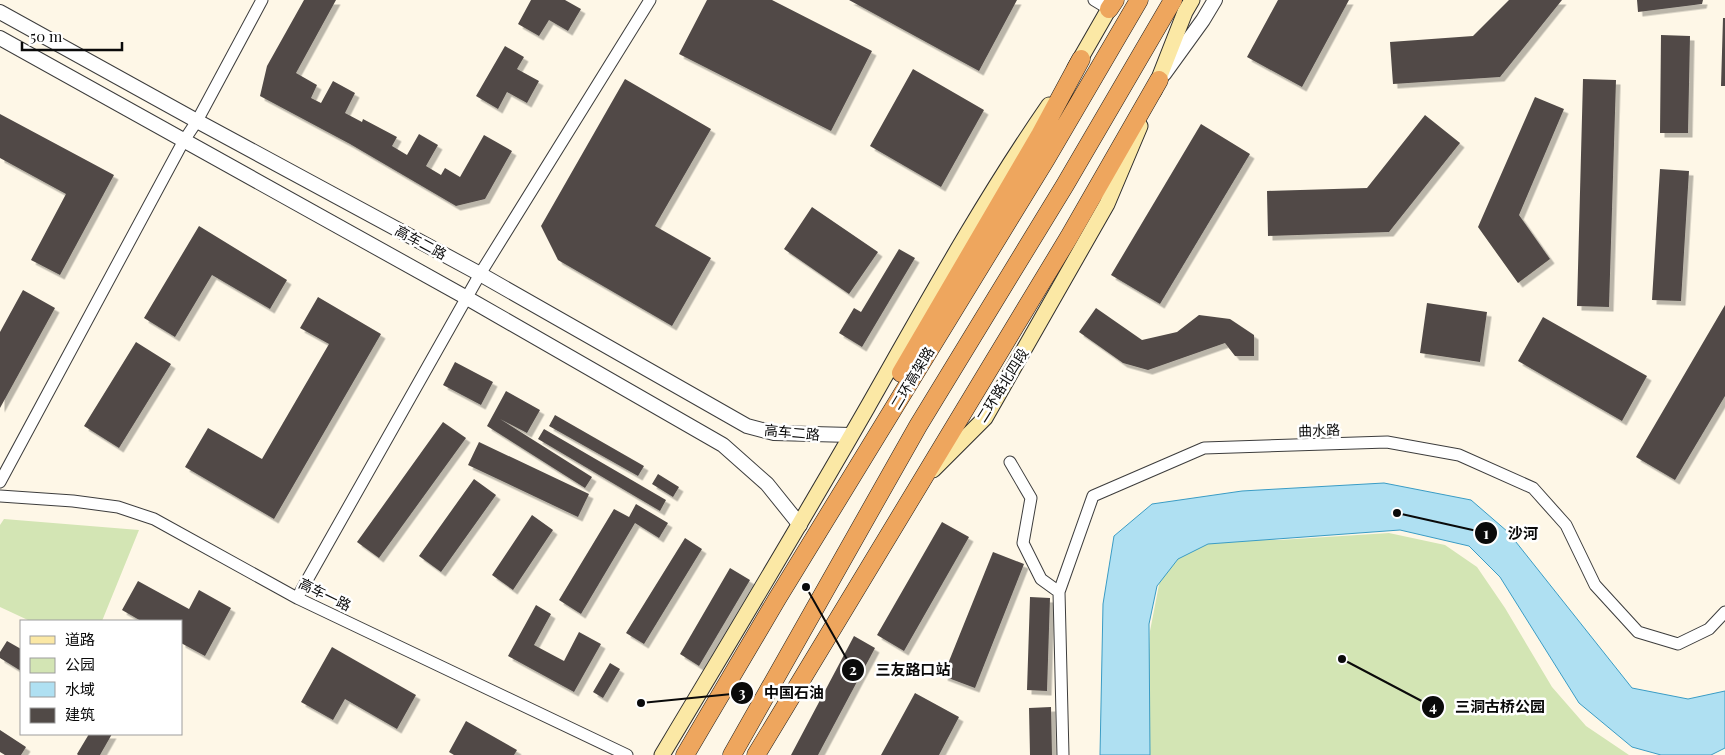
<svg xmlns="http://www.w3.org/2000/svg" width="1725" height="755" viewBox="0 0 1725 755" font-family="'Playfair Display','Noto Sans SC',serif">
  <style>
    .green { fill: #d3e5b4 }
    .water { fill: #afe0f2; stroke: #3a9cc5 }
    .building { fill: #514a47; filter: url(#shadow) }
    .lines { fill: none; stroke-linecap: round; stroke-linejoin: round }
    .minor-casing { stroke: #3d3d3d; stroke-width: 13 }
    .tertiary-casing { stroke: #3d3d3d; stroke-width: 16 }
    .secondary-casing { stroke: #2c2c2c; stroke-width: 17 }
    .trunk-casing { stroke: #1b1b1b; stroke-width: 19 }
    .minor { stroke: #fff; stroke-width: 11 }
    .tertiary { stroke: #fff; stroke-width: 14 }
    .secondary { stroke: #fbe8a5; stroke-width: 15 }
    .trunk { stroke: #eea65e; stroke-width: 18 }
    .labels { text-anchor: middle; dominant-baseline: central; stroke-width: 5; stroke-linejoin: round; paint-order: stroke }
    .street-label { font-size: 14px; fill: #0a0a0a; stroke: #fff }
    .leader { fill: none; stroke: #0a0a0a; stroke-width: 2 }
    .callout-dot { fill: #0a0a0a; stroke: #fff; stroke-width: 2 }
    .mark-label { font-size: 15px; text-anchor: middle; font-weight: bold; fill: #fff }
    .callout-label { font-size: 15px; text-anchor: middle; font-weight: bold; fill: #0a0a0a; stroke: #fff; stroke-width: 5; stroke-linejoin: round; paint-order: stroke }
  </style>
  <defs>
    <filter id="shadow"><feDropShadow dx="4.5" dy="4.5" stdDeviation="0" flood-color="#0004"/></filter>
  </defs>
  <rect width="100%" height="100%" fill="#fef7e7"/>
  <!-- green -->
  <path class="green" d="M4,519L139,530L102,621H30L0,607V525Z
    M1389,533L1445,545L1477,567L1505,608L1552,687L1586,726L1629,755H1150L1147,699L1150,631L1162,569L1199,538L1279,540Z"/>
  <!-- water -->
  <path class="water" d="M1384,483L1471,500L1508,532L1632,688L1688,699L1725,691V748L1711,755H1661L1632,747L1579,703L1500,577L1469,546L1400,530L1208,544L1178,559L1157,586L1149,624L1150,755H1100L1103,604L1114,536L1152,504L1242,491Z"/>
  <!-- building -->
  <path class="building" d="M304,0H336L296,73L317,85L311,98L321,103L333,81L355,93L345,113L362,122L363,119L397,137L392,146L407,155L419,134L438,145L426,166L441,175L445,168L460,177L484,135L512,151L485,199L456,206L350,144L260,96L267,66Z
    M531,0H565L581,9L568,31L549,20L539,36L518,24Z
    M707,0H772L872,51L831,131L679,54Z
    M849,0H1017L979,71Z
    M1278,0H1349L1302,87L1247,57Z
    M1509,0H1562L1500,77L1393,84L1390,42L1473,36Z
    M1637,0H1703L1702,4L1638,12Z
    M1723,18H1725V86H1721Z
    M1661,35L1690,36L1688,133H1660Z
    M505,46L524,57L517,69L539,81L527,103L507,92L498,109L476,96Z
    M913,69L984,110L941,187L870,146Z
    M625,79L711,129L655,226L711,258L672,326L558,260L541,226Z
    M1583,79L1616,80L1609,307L1577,306Z
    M1535,97L1564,109L1519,215L1550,259L1518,283L1478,227Z
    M0,114L114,175L60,275L31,260L66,194L0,158Z
    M1425,115L1460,143L1389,232L1268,236L1267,191L1367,188Z
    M1201,124L1250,154L1160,304L1111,275Z
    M1660,169L1689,171L1681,301L1652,300Z
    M812,207L878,252L849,294L784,249Z
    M199,226L287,280L270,309L212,275L175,337L144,318Z
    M899,249L915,258L862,347L839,333L854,308L861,312Z
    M23,290L55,308L0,408V332Z
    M318,297L381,334L274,519L185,467L208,428L262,459L329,344L300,328Z
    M1427,303L1487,312L1480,362L1420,353Z
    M1725,305V396L1675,480L1636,457Z
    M1096,308L1142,340L1177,332L1199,315L1230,319L1254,335V356H1235L1225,343L1148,370L1123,363L1079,332Z
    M1543,317L1647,376L1622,421L1518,361Z
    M136,342L171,364L119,448L84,426Z
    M455,362L493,382L481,405L443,385Z
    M506,391L540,410L527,433L500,419L592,477L585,488L487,426Z
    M555,415L644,466L638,476L549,426Z
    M443,422L466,438L379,558L357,542Z
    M544,429L666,500L660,511L538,439Z
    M479,442L589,494L578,517L468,465Z
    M658,474L679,487L673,497L652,484Z
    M474,479L496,495L441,572L419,556Z
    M636,504L668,523L659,538L635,523L581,614L559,600L614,509L629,517Z
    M532,515L553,530L513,590L492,575Z
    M942,522L969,537L904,651L877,635Z
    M685,538L702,549L644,644L626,633Z
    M993,552L1024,564L975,688L943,676Z
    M730,568L750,580L699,666L680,654Z
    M138,581L189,609L199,590L231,608L205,656L181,643V621H141L122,610Z
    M1030,597L1050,598L1047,691L1027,690Z
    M536,605L551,614L534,645L564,661L579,632L601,644L574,692L508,656Z
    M854,636L875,648L818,755H791Z
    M7,641L21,649V671L0,658V652Z
    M332,647L416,695L397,729L345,699L333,720L301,702Z
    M610,663L620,669L603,698L593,692Z
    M915,693L959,717L939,755H881Z
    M1051,707L1052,755H1030L1029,708Z
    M466,721L517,750L514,755H454L449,752Z
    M0,730L26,747L21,755H5L0,752Z
    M89,734H112L100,755H78L77,754Z"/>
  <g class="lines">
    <!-- minor casing -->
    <g class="minor-casing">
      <path id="minor" d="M1094,0L1109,9
        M1010,462L1031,498L1023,543L1041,579L1059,592
        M0,482L183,142L197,121L262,0
        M0,496L73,501L118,507L154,519L297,598L627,755
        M297,598L480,274L650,0
        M1063,755L1059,592L1093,496L1204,448L1387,442L1459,455L1533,488L1566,525L1595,585L1638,632L1678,644L1709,629L1725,612"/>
    </g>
    <!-- tertiary casing -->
    <g class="tertiary-casing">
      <path id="tertiary" d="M0,12L197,121L480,274L747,426L774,433L851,435
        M0,38L467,298L723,445L767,484L800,525
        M1164,74L1203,20L1215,0"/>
    </g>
    <!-- secondary casing -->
    <g class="secondary-casing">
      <path id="secondary" d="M1075,68L1114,0
        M1154,91L1185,12L1192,0
        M933,470L985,418L1107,204L1140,126
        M662,755C731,640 800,525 867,408C925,306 982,202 1049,105"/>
    </g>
    <!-- trunk casing -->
    <g class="trunk-casing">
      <path id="trunk" d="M1109,9L1115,0
        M901,373L1040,135L1081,59
        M685,755L777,599L1046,159L1139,0
        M732,755L918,426L1065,185L1173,0
        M756,755L1069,237L1159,80"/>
    </g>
    <!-- minor -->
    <use href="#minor" class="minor"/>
    <!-- tertiary -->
    <use href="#tertiary" class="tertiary"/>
    <!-- secondary -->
    <use href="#secondary" class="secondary"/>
    <!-- trunk -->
    <use href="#trunk" class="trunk"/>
  </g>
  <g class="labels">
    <!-- street labels -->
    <g class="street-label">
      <text transform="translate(421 242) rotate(28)">高车二路</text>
      <text transform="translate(912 378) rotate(-59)">二环高架路</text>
      <text transform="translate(1002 385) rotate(-58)">二环路北四段</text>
      <text transform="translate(1319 430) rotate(-2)">曲水路</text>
      <text transform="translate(792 432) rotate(5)">高车二路</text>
      <text transform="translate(325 594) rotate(26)">高车一路</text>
    </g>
  </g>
  <!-- callouts -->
  <path class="leader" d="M1397 513L1486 533M806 587L853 670M641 703L742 693M1342 659L1433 707"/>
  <g class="callout-dot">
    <circle cx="1397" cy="513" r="5"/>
    <circle cx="806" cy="587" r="5"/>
    <circle cx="641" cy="703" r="5"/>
    <circle cx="1342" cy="659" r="5"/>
    <circle cx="1486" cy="533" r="12"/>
    <circle cx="853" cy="670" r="12"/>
    <circle cx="742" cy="693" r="12"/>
    <circle cx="1433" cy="707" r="12"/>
  </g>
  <g class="mark-label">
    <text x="1486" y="539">1</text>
    <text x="853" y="675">2</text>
    <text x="742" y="698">3</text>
    <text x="1433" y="712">4</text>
  </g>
  <g class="callout-label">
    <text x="1523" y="539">沙河</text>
    <text x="913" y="675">三友路口站</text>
    <text x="794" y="698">中国石油</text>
    <text x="1500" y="712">三洞古桥公园</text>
  </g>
  <!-- legend -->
  <rect x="20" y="620" width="162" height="115" fill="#ffffff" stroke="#9d9d9d"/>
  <rect x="30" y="636" width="25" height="8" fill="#fbe8a5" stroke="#9d9d9d"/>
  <text x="65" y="645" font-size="15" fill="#0a0a0a">道路</text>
  <rect x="30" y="658" width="25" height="15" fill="#d3e5b4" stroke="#9d9d9d"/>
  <text x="65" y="670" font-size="15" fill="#0a0a0a">公园</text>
  <rect x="30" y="682" width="25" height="15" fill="#afe0f2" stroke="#9d9d9d"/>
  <text x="65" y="695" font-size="15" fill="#0a0a0a">水域</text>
  <rect x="30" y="708" width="25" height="15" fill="#514a47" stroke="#9d9d9d"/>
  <text x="65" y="720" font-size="15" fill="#0a0a0a">建筑</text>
  <!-- scale -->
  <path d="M22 42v8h100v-8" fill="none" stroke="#0a0a0a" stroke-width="2.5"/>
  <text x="30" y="42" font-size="15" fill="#0a0a0a" stroke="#ffffff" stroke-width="4" paint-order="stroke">50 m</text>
</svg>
